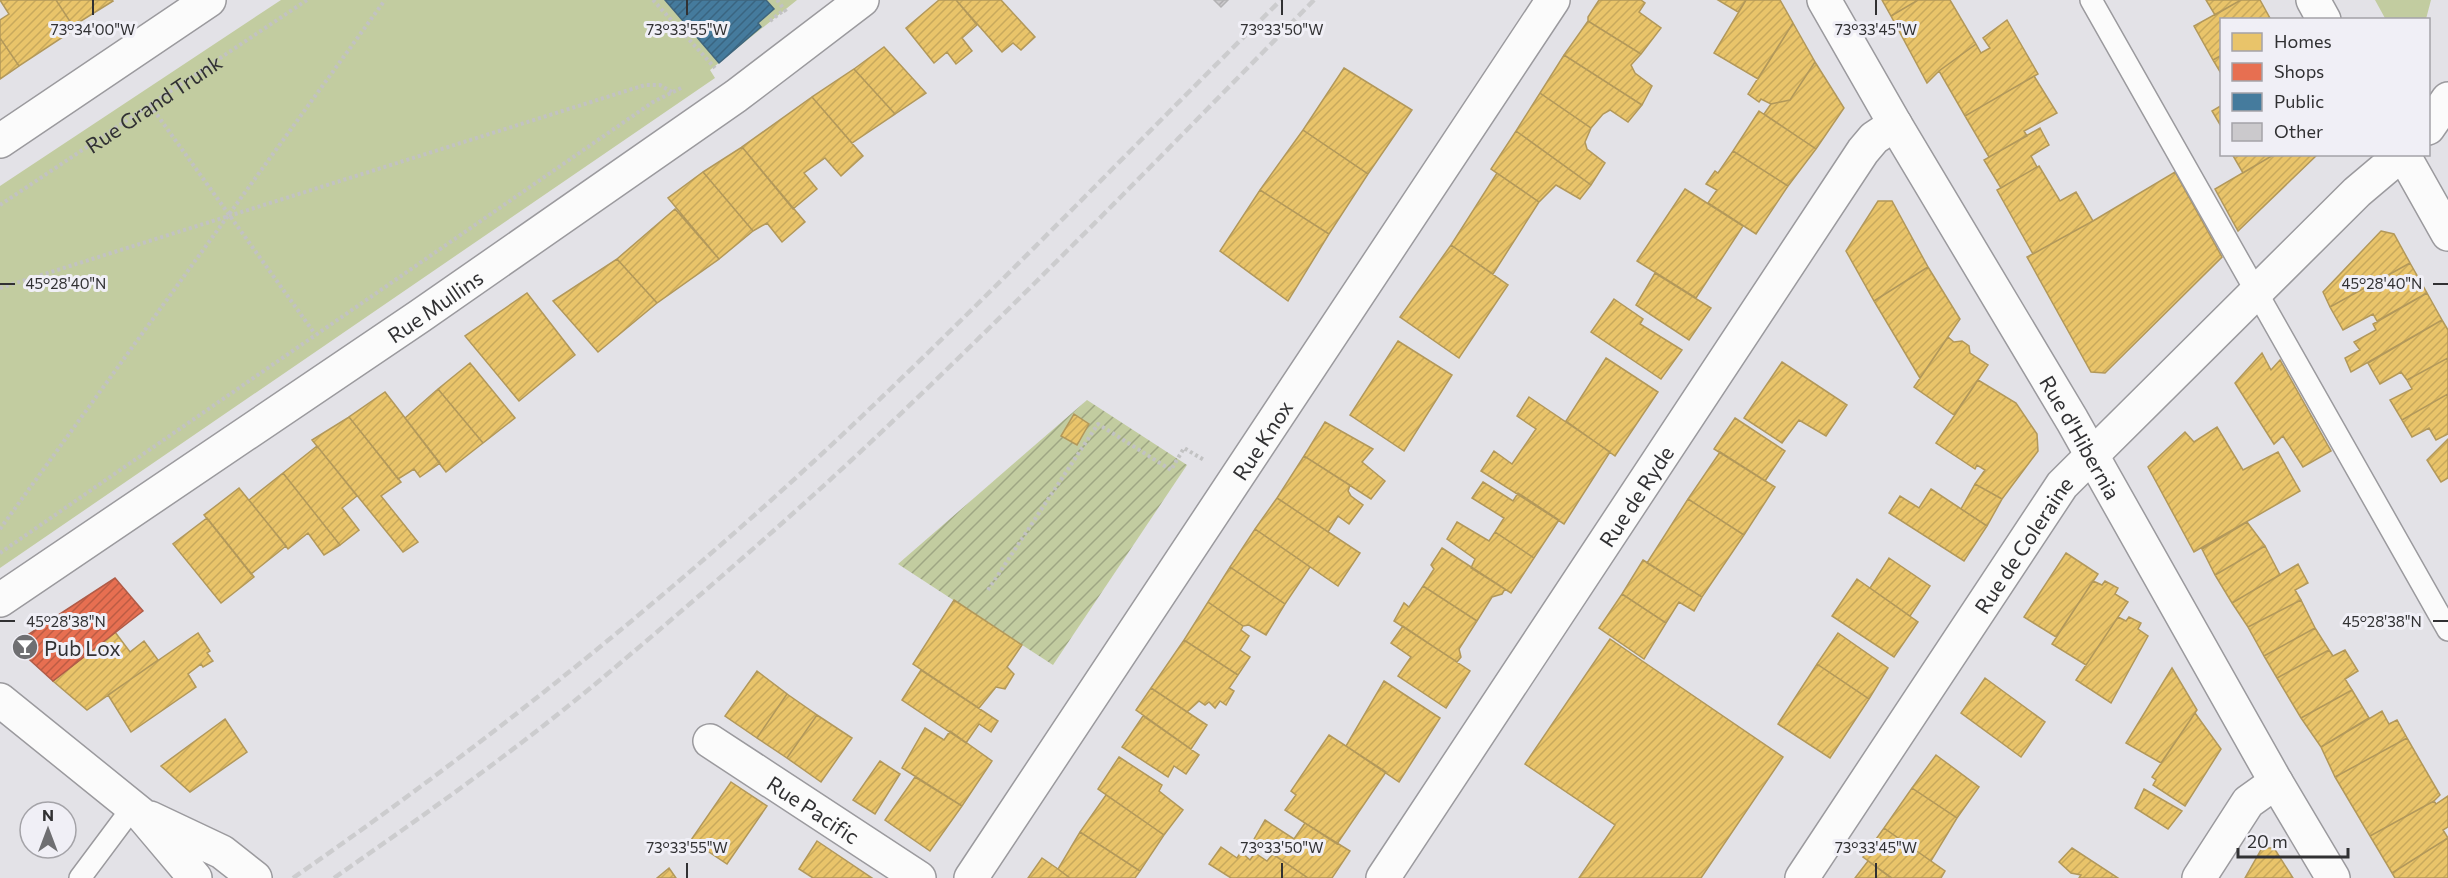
<svg xmlns="http://www.w3.org/2000/svg" width="2448" height="878" viewBox="0 0 2448 878" font-family="Commissioner,sans-serif">
  <style>
    .park { fill: #c2cca0 }
    .garden { fill: url(#garden-furrows) }
    .homes { fill: url(#homes-hatch); stroke: #b2985a; stroke-width: 1.5 }
    .shops { fill: url(#shops-hatch); stroke: #b05c48; stroke-width: 1.5 }
    .public { fill: url(#public-hatch); stroke: #3f657d; stroke-width: 1.5 }
    .building { fill: url(#building-hatch); stroke: #b3b2b4; stroke-width: 1.5 }
    .lines { fill: none; stroke-linecap: round; stroke-linejoin: round }
    .lane-casing { stroke: #9b9a9e; stroke-width: 24 }
    .street-casing { stroke: #9b9a9e; stroke-width: 36 }
    .secondary-casing { stroke: #9b9a9e; stroke-width: 36 }
    .path { stroke: #c2c2c3; stroke-width: 4; stroke-dasharray: 3 3; stroke-linecap: butt }
    .lane { stroke: #fbfbfb; stroke-width: 21 }
    .street { stroke: #fbfbfb; stroke-width: 33 }
    .secondary { stroke: #fbfbfb; stroke-width: 33 }
    .rail { stroke: #ccccce; stroke-width: 4.5; stroke-dasharray: 9 4.5; stroke-linecap: butt }
    .ticks { fill: none; stroke: #313133; stroke-width: 2 }
    .labels { text-anchor: middle; dominant-baseline: central; stroke-width: 6; stroke-linejoin: round; paint-order: stroke }
    .street-label { font-size: 21px; fill: #313133; stroke: #f0eff6 }
    .poi-label { font-size: 21px; fill: #313133; stroke: #f0eff6; text-anchor: start }
    .ticks-label { font-size: 15px; text-anchor: middle; fill: #313133; stroke: #f0eff6; stroke-width: 6; stroke-linejoin: round; paint-order: stroke }
  </style>
  <defs>
    <pattern id="garden-furrows" width="10" height="10" patternUnits="userSpaceOnUse" patternTransform="scale(1.5)"><rect width="10" height="10" fill="#c2cca0"/><path d="M-1 1l2-2M0 10L10 0M9 11l2-2" fill="none" stroke="#9ea683"/></pattern>
    <pattern id="homes-hatch" width="6" height="6" patternUnits="userSpaceOnUse" patternTransform="scale(1.5)"><rect width="6" height="6" fill="#e9c46a"/><path d="M-1 1l2-2M0 6l6-6M5 7l2-2" fill="none" stroke="#c8a95c"/></pattern>
    <pattern id="shops-hatch" width="6" height="6" patternUnits="userSpaceOnUse" patternTransform="scale(1.5)"><rect width="6" height="6" fill="#e76f51"/><path d="M-1 1l2-2M0 6l6-6M5 7l2-2" fill="none" stroke="#bc5c44"/></pattern>
    <pattern id="public-hatch" width="6" height="6" patternUnits="userSpaceOnUse" patternTransform="scale(1.5)"><rect width="6" height="6" fill="#457b9d"/><path d="M-1 1l2-2M0 6l6-6M5 7l2-2" fill="none" stroke="#3a6581"/></pattern>
    <pattern id="building-hatch" width="6" height="6" patternUnits="userSpaceOnUse" patternTransform="scale(1.5)"><rect width="6" height="6" fill="#cbc9cc"/><path d="M-1 1l2-2M0 6l6-6M5 7l2-2" fill="none" stroke="#afadb0"/></pattern>
  </defs>
  <rect width="100%" height="100%" fill="#e3e2e7"/>
  <!-- park -->
  <path class="park" d="M281,0H797L710,70L715,78L0,568V186Z
    M2375,0H2431L2426,19L2386,20Z"/>
  <!-- garden -->
  <path class="garden" d="M1087,400L1187,465L1053,665L898,564Z"/>
  <!-- homes -->
  <path class="homes" d="M0,0H56L75,29L19,66L0,38V20L9,14Z
    M56,0H112L113,1L73,26Z
    M939,0H956L977,25L962,38L972,51L956,64L947,52L934,63L906,28Z
    M956,0H1001L1035,37L1021,50L1013,43L1002,52Z
    M1599,0H1641L1645,3L1639,12L1661,28L1641,54L1588,21V17Z
    M1718,0H1746L1738,12Z
    M1746,0H1780L1793,23L1758,79L1714,53Z
    M1882,0H1918L1891,16Z
    M1918,0H1950L1976,44L1939,71L1927,83L1891,16Z
    M2206,0H2241L2215,15Z
    M2241,0H2260L2271,20H2222V55L2213,60L2194,26Z
    M2007,20L2038,74L1965,116L1939,71L1976,44L1981,53L1990,48L1983,38Z
    M1588,21L1641,54L1631,65L1635,73L1652,86L1642,105L1564,55Z
    M1793,23L1815,62L1790,100L1771,104L1761,99L1759,102L1748,94Z
    M0,38L19,66L0,79Z
    M884,47L926,93L895,114L854,69Z
    M1564,55L1642,105L1628,122L1610,110L1603,114L1591,128L1540,93Z
    M2222,55V75L2213,60Z
    M1815,62L1844,108L1816,149L1764,114L1771,104L1790,100Z
    M1344,68L1412,110L1368,174L1303,130Z
    M854,69L895,114L852,143L812,97Z
    M2034,76L2057,113L2024,131L2027,136L1989,157L1965,116Z
    M1540,93L1591,128L1585,142L1587,149L1605,163L1591,185L1516,131Z
    M812,97L863,156L841,176L825,158L804,173L817,189L793,209L742,147Z
    M2222,105V128L2212,111Z
    M1759,111L1816,149L1788,186L1733,151Z
    M2040,128L2049,145L2031,156L2037,167L2001,188L1984,160Z
    M1303,130L1368,174L1329,234L1260,190Z
    M1516,131L1591,185L1580,199L1556,185L1539,202L1491,169Z
    M742,147L805,222L782,242L767,223L753,231L703,172Z
    M1733,151L1788,186L1756,234L1708,203L1717,190L1706,184L1715,171L1718,173Z
    M2232,154H2275L2243,173Z
    M2275,154H2318L2238,231L2215,189Z
    M2039,166L2060,201L2076,192L2093,221L2033,254L1997,190Z
    M703,172L753,231L719,259L668,198Z
    M2175,172L2222,257L2105,373L2091,372L2027,257L2093,221Z
    M1497,173L1539,202L1493,274L1451,245Z
    M1685,189L1743,226L1696,298L1637,261Z
    M1260,190L1329,234L1288,301L1220,251Z
    M1878,201H1892L1928,267L1874,301L1846,251Z
    M675,209L719,259L657,303L617,259Z
    M2381,231L2394,234L2410,263L2330,307L2323,292Z
    M1451,245L1508,285L1459,358L1400,317Z
    M617,259L657,303L598,352L553,301Z
    M2410,263L2427,293L2377,321L2373,314L2343,330L2330,307Z
    M1928,267L1960,319L1920,378L1874,301Z
    M1655,273L1711,308L1689,340L1636,305Z
    M527,293L575,355L519,401L465,336Z
    M2427,293L2442,320L2351,372L2345,358L2360,350L2354,342L2376,330L2373,324Z
    M1614,299L1643,319L1640,324L1682,350L1661,379L1591,332Z
    M2442,320L2448,330V358L2407,380L2401,372L2380,384L2368,363Z
    M1948,337L1954,342L1962,341L1969,346L1970,353L1988,365L1954,415L1914,387Z
    M1398,341L1452,375L1404,451L1350,415Z
    M2262,353L2271,370L2280,360L2331,451L2303,467L2283,436L2274,444L2235,383Z
    M1606,358L1658,392L1615,456L1566,421Z
    M2448,358V394L2402,420L2390,400L2412,389L2407,380Z
    M1782,362L1847,405L1826,436L1799,420L1782,443L1744,418Z
    M470,363L515,418L483,443L438,389Z
    M1978,380L2016,403L2037,434L2038,451L2002,499L1975,484L1985,470L1977,465L1975,469L1936,443Z
    M438,389L483,443L446,472L405,418Z
    M385,392L440,463L420,477L414,469L398,479L349,417Z
    M2448,394V434L2436,440L2429,428L2412,437L2402,420Z
    M1529,397L1610,452L1564,524L1481,471L1494,451L1512,464L1536,429L1517,416Z
    M1074,414L1089,424L1077,445L1061,436Z
    M349,417L401,482L381,496L418,542L403,552L312,440Z
    M1735,418L1785,451L1765,481L1714,449Z
    M1325,422L1373,449L1362,462L1385,481L1371,499L1304,456Z
    M2217,427L2243,470L2278,452L2300,491L2194,552L2148,467L2185,432L2194,442Z
    M2448,439V478L2441,482L2427,460Z
    M317,446L357,496L342,508L359,530L340,545L283,473Z
    M1720,452L1775,487L1744,535L1688,499Z
    M1304,456L1350,485L1348,491L1351,496L1363,505L1349,524L1338,516L1328,532L1277,498Z
    M283,473L340,545L324,555L308,533L288,549L249,500Z
    M1483,482L1513,501L1518,493L1559,520L1534,558L1495,532L1504,518L1472,498Z
    M1975,484L2002,499L1987,526L1961,509Z
    M239,488L286,546L251,574L204,515Z
    M1931,489L1987,526L1964,561L1889,513L1900,496L1919,508Z
    M1277,498L1360,553L1338,586L1255,529Z
    M1688,499L1744,535L1702,597L1647,563Z
    M207,518L254,577L221,603L173,544Z
    M1457,522L1489,541L1495,532L1534,558L1511,593L1471,568L1475,559L1447,539Z
    M2247,522L2265,546L2215,575L2202,549Z
    M1255,529L1310,567L1285,604L1230,567Z
    M2265,546L2280,575L2232,603L2215,575Z
    M1442,548L1505,589L1502,594L1492,597L1477,621L1423,586L1434,569L1431,565Z
    M2066,553L2098,574L2056,637L2024,617Z
    M1889,558L1930,586L1910,616L1870,588Z
    M1643,560L1702,597L1694,611L1679,602L1666,623L1622,594Z
    M2298,564L2308,583L2295,590L2301,600L2248,627L2232,603Z
    M1230,567L1285,604L1266,635L1249,625L1243,626L1208,602Z
    M1857,579L1918,622L1894,657L1832,616Z
    M2093,581L2102,585L2105,581L2118,588L2115,594L2128,602L2086,665L2052,644Z
    M1423,586L1477,621L1459,649L1461,657L1457,662L1394,621L1404,603L1409,607Z
    M1622,594L1666,623L1644,659L1599,628Z
    M954,600L1022,645L1007,667L1014,674L1005,689L996,687L979,708L913,664Z
    M2301,600L2315,628L2264,656L2248,627Z
    M1208,602L1243,626L1241,630L1249,636L1240,650L1250,657L1238,675L1184,640Z
    M2118,617L2126,621L2129,617L2141,623L2138,629L2148,636L2111,703L2076,680Z
    M1403,626L1470,671L1446,708L1398,676L1411,657L1391,643Z
    M2315,628L2329,650L2277,678L2264,656Z
    M115,632L130,652L144,641L158,660L87,710L53,681Z
    M198,633L210,651L207,653L213,661L203,667L201,664L188,674L196,687L131,732L108,695Z
    M1838,633L1888,668L1869,699L1817,664Z
    M1610,639L1783,757L1701,878H1579L1615,825L1525,764Z
    M1184,640L1238,675L1229,688L1234,691L1226,705L1220,701L1215,708L1209,702L1205,705L1199,701L1187,712L1151,688Z
    M2329,650L2333,656L2345,650L2358,671L2345,679L2352,690L2301,718L2277,678Z
    M1817,664L1869,699L1830,758L1778,724Z
    M2172,668L2197,710L2161,763L2126,743Z
    M921,670L998,721L991,732L979,724L966,743L902,700Z
    M757,671L787,694L757,738L725,716Z
    M1985,678L2045,722L2021,757L1961,713Z
    M1384,681L1440,718L1399,782L1346,746Z
    M1151,688L1207,725L1191,749L1136,710Z
    M2352,690L2369,718L2321,747L2301,718Z
    M787,694L817,715L787,758L757,738Z
    M2382,711L2389,724L2397,720L2407,738L2335,777L2321,747Z
    M2195,713L2221,749L2185,806L2153,785L2156,780L2152,777Z
    M817,715L852,738L821,782L787,758Z
    M1143,716L1199,755L1186,774L1174,766L1168,777L1122,747Z
    M225,719L247,752L190,792L161,766Z
    M925,728L944,740L950,731L992,761L962,806L902,768Z
    M1329,735L1386,772L1337,844L1285,810L1296,795L1291,791Z
    M2407,738L2440,795L2434,801L2370,836L2335,777Z
    M1936,755L1979,787L1957,818L1912,788Z
    M1119,757L1162,785L1159,791L1183,810L1164,835L1098,789Z
    M880,761L900,774L875,814L853,800Z
    M915,777L962,806L930,851L885,820Z
    M731,782L767,806L727,864L691,840Z
    M1912,788L1957,818L1931,861L1884,828Z
    M2144,789L2182,811L2168,829L2135,808Z
    M1106,795L1164,835L1140,871L1080,832Z
    M2448,796V827L2443,830L2448,838L2392,873L2370,836L2434,801L2436,804Z
    M1265,820L1294,839L1305,823L1350,851L1332,878H1308L1253,841Z
    M1884,828L1945,871L1941,878H1892L1863,857Z
    M1080,832L1140,871L1135,878H1070L1058,869Z
    M2448,838V878H2395L2392,873Z
    M817,841L872,878H813L799,869Z
    M1221,847L1237,858L1241,852L1250,860L1255,853L1267,861L1273,854L1308,878H1231L1209,864Z
    M2072,848L2118,878H2079L2081,875L2071,873L2059,862Z
    M2262,848H2274L2293,878H2245Z
    M1042,858L1058,869L1070,878H1028Z
    M1868,861L1891,878H1855Z
    M669,868L676,878H657Z"/>
  <!-- shops -->
  <path class="shops" d="M115,578L143,611L53,681L21,652L20,640Z"/>
  <!-- public -->
  <path class="public" d="M665,0H766L774,9L758,23L761,27L719,63Z"/>
  <!-- building -->
  <path class="building" d="M1214,0H1228L1221,7Z"/>
  <g class="lines">
    <!-- lane casing -->
    <g class="lane-casing">
      <path id="lane" d="M2091,0L2448,630
        M80,878L133,807"/>
    </g>
    <!-- street casing -->
    <g class="street-casing">
      <g id="street">
        <path id="s2" d="M1824,0L1895,124L2072,420L2276,782L2333,878"/>
        <path d="M2313,0L2324,20"/>
        <path d="M2428,128L2448,99"/>
        <path d="M0,141L209,0"/>
        <path d="M2403,154L2448,234"/>
        <path id="s3" d="M0,600L420,316L736,96L862,0"/>
        <path id="s4" d="M710,741L919,878"/>
        <path id="s5" d="M971,878L1553,0"/>
        <path id="s6" d="M1383,878L1863,151L1874,138L1895,124"/>
        <path id="s7" d="M1802,878L2062,485L2357,192L2402,154"/>
        <path d="M2199,878L2248,802L2276,782"/>
      </g>
    </g>
    <!-- secondary casing -->
    <g class="secondary-casing">
      <path id="secondary" d="M0,700L141,814L195,878
        M150,818L222,852L255,878"/>
    </g>
    <!-- path -->
    <g class="path">
      <path d="M653,0L715,68"/>
      <path d="M777,0L787,13"/>
      <path d="M770,21L784,10"/>
      <path d="M150,105L315,334"/>
      <path id="s1" d="M0,205L307,0"/>
      <path d="M0,288L645,85H660L672,92"/>
      <path d="M0,529L385,0"/>
      <path d="M0,553L653,102L683,87"/>
      <path d="M988,590L1098,424L1171,470L1184,448L1204,460"/>
    </g>
    <!-- lane -->
    <use href="#lane" class="lane"/>
    <!-- street -->
    <use href="#street" class="street"/>
    <!-- secondary -->
    <use href="#secondary" class="secondary"/>
    <!-- rail -->
    <path class="rail" d="M293,878C475,752 649,613 812,463C973,314 1125,154 1281,0
      M334,878C433,809 533,738 625,659C716,582 806,504 892,422C1036,285 1175,142 1314,0"/>
  </g>
  <!-- ticks -->
  <path class="ticks" d="M93,0V15M687,0V15M1282,0V15M1876,0V15M0,284H15M2433,284H2448M0,621H15M2433,621H2448M687,863V878M1282,863V878M1876,863V878"/>
  <!-- icons -->
  <defs>
    <g id="bar-disc" transform="scale(1.35)"><circle r="9.5" fill="#6f6f72" stroke="#f0eff6"/><path d="M-6-5H6L.8 .8V4.5H3.5V6h-7V4.5H-.8V.8Z" fill="#fff"/></g>
  </defs>
  <g fill-rule="evenodd">
    <use href="#bar-disc" x="25" y="647"/>
  </g>
  <g class="labels">
    <!-- street labels -->
    <g class="street-label">
      <text stroke="none"><textPath href="#s1" startOffset="184">Rue Grand Trunk</textPath></text>
      <text stroke="none"><textPath href="#s3" startOffset="525">Rue Mullins</textPath></text>
      <text stroke="none"><textPath href="#s2" startOffset="507">Rue d'Hibernia</textPath></text>
      <text stroke="none"><textPath href="#s5" startOffset="526">Rue Knox</textPath></text>
      <text stroke="none"><textPath href="#s6" startOffset="458">Rue de Ryde</textPath></text>
      <text stroke="none"><textPath href="#s7" startOffset="400">Rue de Coleraine</textPath></text>
      <text stroke="none"><textPath href="#s4" startOffset="124">Rue Pacific</textPath></text>
    </g>
    <!-- poi labels -->
    <g class="poi-label">
      <text x="44" y="647">Pub Lox</text>
    </g>
  </g>
  <g class="ticks-label">
    <text x="93" y="35">73°34'00"W</text>
    <text x="687" y="35">73°33'55"W</text>
    <text x="1282" y="35">73°33'50"W</text>
    <text x="1876" y="35">73°33'45"W</text>
    <text x="66" y="289">45°28'40"N</text>
    <text x="2382" y="289">45°28'40"N</text>
    <text x="66" y="627">45°28'38"N</text>
    <text x="2382" y="627">45°28'38"N</text>
    <text x="687" y="853">73°33'55"W</text>
    <text x="1282" y="853">73°33'50"W</text>
    <text x="1876" y="853">73°33'45"W</text>
  </g>
  <!-- legend -->
  <rect x="2220" y="18" width="210" height="138" fill="#f0eff6" stroke="#a4a3a8" stroke-width="1.5"/>
  <rect x="2232" y="33" width="30" height="18" fill="#e9c46a" stroke="#a4a3a8" stroke-width="1.5"/>
  <text x="2274" y="48" font-size="18" fill="#313133">Homes</text>
  <rect x="2232" y="63" width="30" height="18" fill="#e76f51" stroke="#a4a3a8" stroke-width="1.5"/>
  <text x="2274" y="78" font-size="18" fill="#313133">Shops</text>
  <rect x="2232" y="93" width="30" height="18" fill="#457b9d" stroke="#a4a3a8" stroke-width="1.5"/>
  <text x="2274" y="108" font-size="18" fill="#313133">Public</text>
  <rect x="2232" y="123" width="30" height="18" fill="#cbc9cc" stroke="#a4a3a8" stroke-width="1.5"/>
  <text x="2274" y="138" font-size="18" fill="#313133">Other</text>
  <!-- north arrow -->
  <g transform="translate(48 830)"><circle r="28" fill="#f0eff6" stroke="#a4a3a8" stroke-width="1.5"/>
  <path d="M0-4.5L10 22L0 15L-10 22Z" fill="#6f6f72"/>
  <text y="-9" font-size="16" font-weight="bold" text-anchor="middle" fill="#313133">N</text>
  </g>
  <!-- scale -->
  <path d="M2238 848v9h110v-9" fill="none" stroke="#313133" stroke-width="3"/>
  <text x="2247" y="848" font-size="18" fill="#313133" stroke="#f0eff6" stroke-width="4.5" paint-order="stroke">20 m</text>
</svg>
